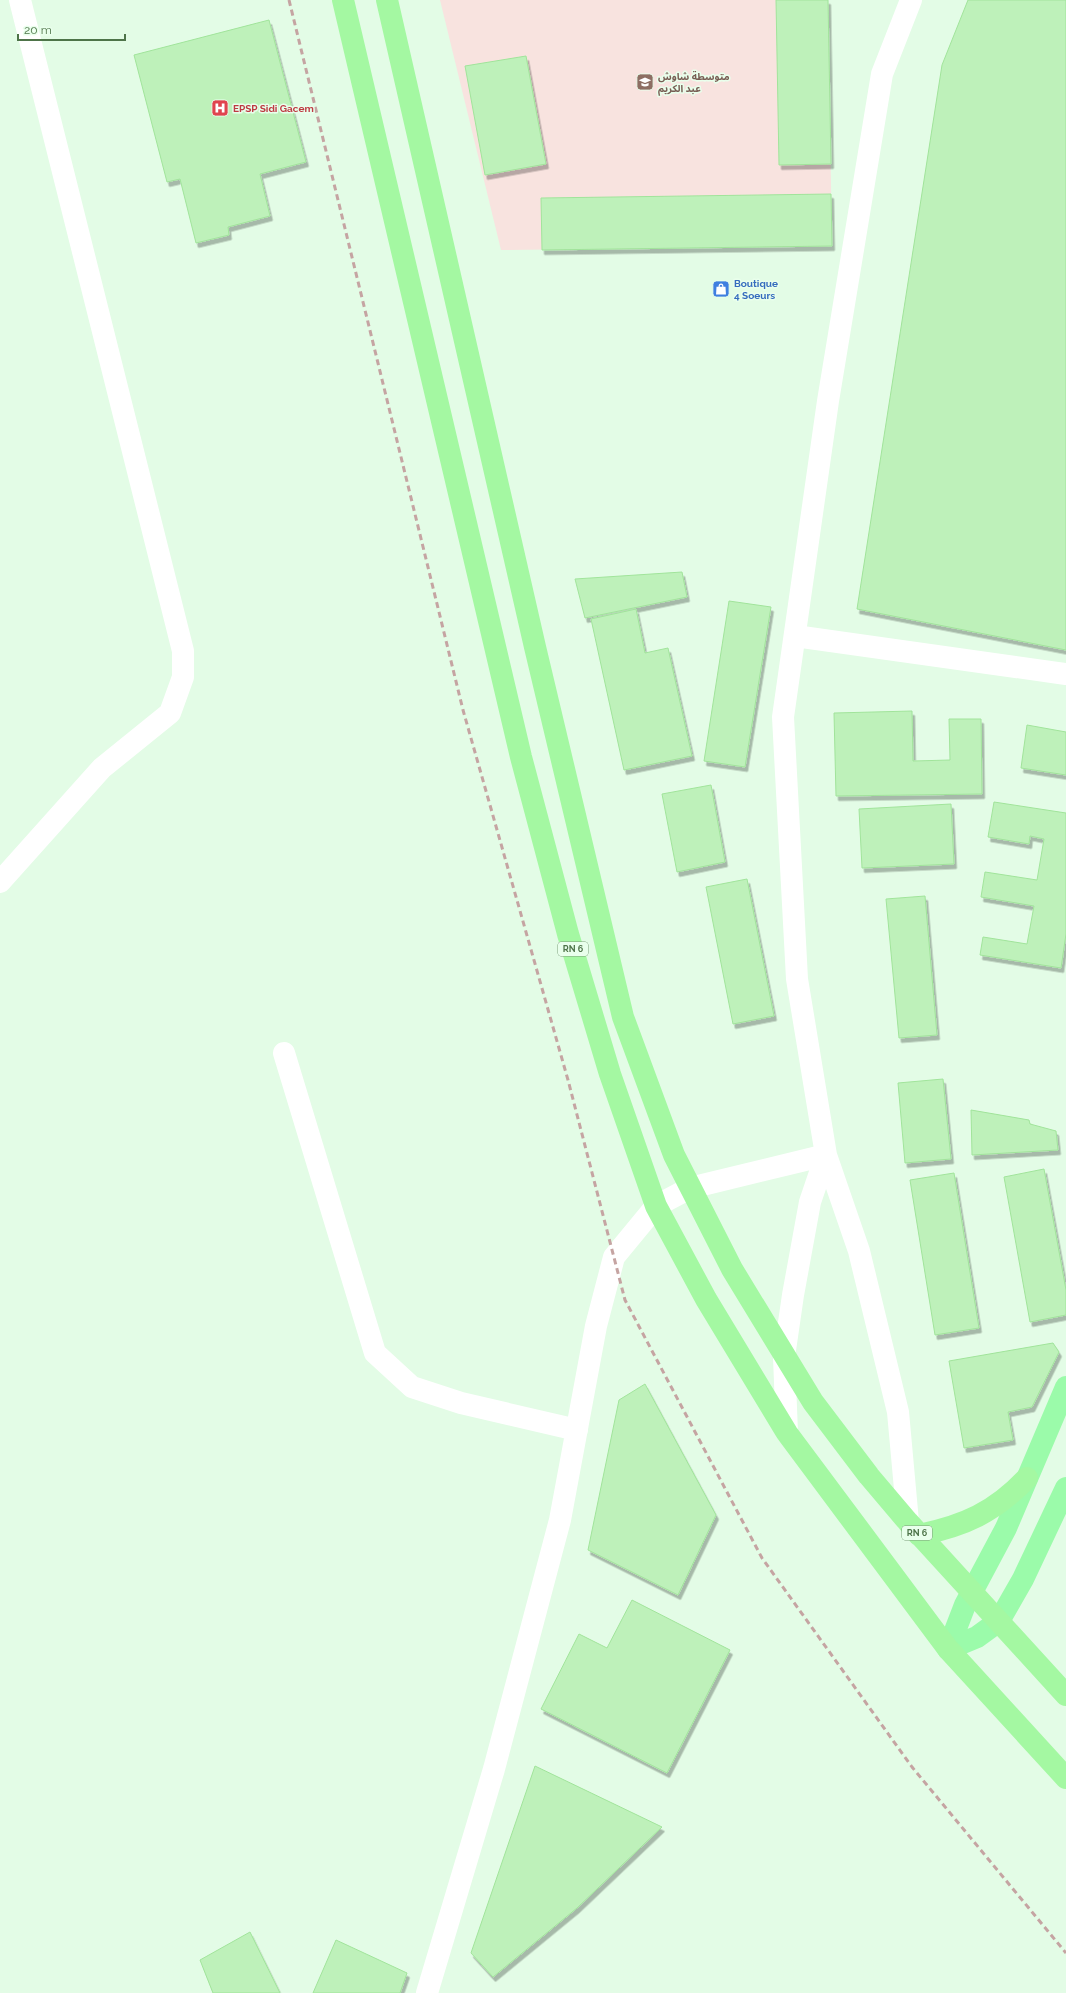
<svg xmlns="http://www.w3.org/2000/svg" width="1066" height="1993" viewBox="0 0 1066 1993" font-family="Raleway,'Noto Sans Arabic',sans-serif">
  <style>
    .education { fill: #f8e3df }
    .building { fill: #bef1ba; stroke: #a1e49b; filter: url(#shadow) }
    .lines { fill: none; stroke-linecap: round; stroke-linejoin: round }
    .minor { stroke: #fff; stroke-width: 22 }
    .primary { stroke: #9bfbaa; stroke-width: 22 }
    .trunk { stroke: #a4f8a2; stroke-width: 22 }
    .rail { stroke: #c5a4a2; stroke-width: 3; stroke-dasharray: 6 4; stroke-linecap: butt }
    .labels { text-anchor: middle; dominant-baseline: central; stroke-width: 3; stroke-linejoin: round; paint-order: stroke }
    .shield { fill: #e9ffec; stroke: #7c9e7a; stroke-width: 1 }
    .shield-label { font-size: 9px; font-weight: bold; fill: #4e7449 }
    .education-label { font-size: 10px; font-weight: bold; fill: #785e54; stroke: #e9ffec; text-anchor: start }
    .health-label { font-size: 10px; font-weight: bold; fill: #be3a42; stroke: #e9ffec; text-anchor: start }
    .shop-label { font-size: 10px; font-weight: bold; fill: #366cbe; stroke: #e9ffec; text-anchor: start }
  </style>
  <defs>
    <filter id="shadow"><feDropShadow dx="2.5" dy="4.5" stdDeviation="0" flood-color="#0004"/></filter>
  </defs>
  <rect width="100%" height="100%" fill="#e3fce6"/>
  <!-- education -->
  <path class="education" d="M440,0H828L832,246L501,250Z"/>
  <!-- building -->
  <path class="building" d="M776,0H828L831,164L779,165Z
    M968,0H1066V650L857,609L942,65Z
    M269,20L306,162L260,174L270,216L228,227L229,235L196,243L180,179L167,182L134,55Z
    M526,56L546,164L485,175L465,66Z
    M831,194L832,246L542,250L541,198Z
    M682,572L687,597L585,618L575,579Z
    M729,601L771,607L745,767L704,761Z
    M636,609L645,653L668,648L692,756L624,770L591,619Z
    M912,711L913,761L950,760L949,719H981L982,794L836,796L834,713Z
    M1027,725L1066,732V775L1021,768Z
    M711,785L725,862L677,872L662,794Z
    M994,802L1066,813V934L1061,968L980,955L983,937L1027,944L1034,906L981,897L985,872L1037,880L1044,839L1030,836L1029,844L988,837Z
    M951,804L954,864L862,868L859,809Z
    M747,879L774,1016L733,1024L706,887Z
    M925,896L937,1035L899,1038L886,899Z
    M943,1079L951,1159L905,1163L898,1083Z
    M971,1110L1029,1120L1030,1124L1056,1131L1058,1150L972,1155Z
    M1044,1169L1066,1290V1315L1030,1322L1004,1177Z
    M954,1173L979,1328L935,1335L910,1180Z
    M1053,1343L1059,1352L1032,1407L1008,1412L1013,1440L964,1448L949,1361Z
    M645,1384L716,1515L678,1595L588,1550L619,1400Z
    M632,1600L730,1650L667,1773L541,1709L579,1634L607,1648Z
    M535,1766L662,1827L577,1908L493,1977L471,1953Z
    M250,1932L280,1993H213L200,1960Z
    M336,1940L407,1973L400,1993H313Z"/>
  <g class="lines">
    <!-- minor -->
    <path class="minor" d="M795,636L1066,674
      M0,882L102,768L170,713L183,677V651L20,0
      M284,1053L375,1353L412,1387L461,1403L577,1430
      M787,1433L784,1357L793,1295L810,1202L826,1155L859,1251L898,1412L908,1522
      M427,1993L494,1769L560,1520L596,1326L614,1257L656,1206L690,1188L826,1155L797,979L783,717L828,401L882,74L911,0"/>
    <!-- primary -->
    <path class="primary" d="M948,1649L965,1605L1006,1528L1066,1387
      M948,1649L977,1637L999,1621L1023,1579L1066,1488"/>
    <!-- trunk -->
    <path class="trunk" d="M343,0L521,757L568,934L610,1074L656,1206L706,1299L787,1433L948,1649L1066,1778
      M387,0L535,647L623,1017L674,1155L732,1269L813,1402L869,1476L908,1522L1066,1695
      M919,1535C964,1526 995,1512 1027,1478"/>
    <!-- rail -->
    <path class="rail" d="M289,0L463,710L568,1080L625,1300L762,1558L912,1767L1066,1953"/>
  </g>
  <!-- icons -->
  <defs>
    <g id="school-square" transform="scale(0.9)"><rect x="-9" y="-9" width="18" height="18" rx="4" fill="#8d6e63" stroke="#e9ffec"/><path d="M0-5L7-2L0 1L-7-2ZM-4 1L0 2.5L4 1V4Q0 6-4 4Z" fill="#fff"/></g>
    <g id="hospital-square" transform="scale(0.9)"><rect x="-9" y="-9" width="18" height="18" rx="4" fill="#e0444e" stroke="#e9ffec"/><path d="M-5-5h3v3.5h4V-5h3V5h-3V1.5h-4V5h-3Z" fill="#fff"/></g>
    <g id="shop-square" transform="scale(0.9)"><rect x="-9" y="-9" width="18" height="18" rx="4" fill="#3f7fe0" stroke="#e9ffec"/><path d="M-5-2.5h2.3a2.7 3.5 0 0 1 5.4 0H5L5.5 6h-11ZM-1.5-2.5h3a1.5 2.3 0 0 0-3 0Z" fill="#fff"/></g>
  </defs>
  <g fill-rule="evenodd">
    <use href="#school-square" x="645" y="82"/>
    <use href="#hospital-square" x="220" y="108"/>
    <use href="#shop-square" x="721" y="289"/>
  </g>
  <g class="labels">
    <!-- shield labels -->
    <g class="shield">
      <rect x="558" y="942" width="30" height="14" rx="3"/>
      <rect x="902" y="1526" width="30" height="14" rx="3"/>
    </g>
    <g class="shield-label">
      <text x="573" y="949">RN 6</text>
      <text x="917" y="1533">RN 6</text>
    </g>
    <!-- education labels -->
    <g class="education-label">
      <text x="658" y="76">متوسطة شاوش<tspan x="658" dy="12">عبد الكريم</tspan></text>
    </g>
    <!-- health labels -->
    <g class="health-label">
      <text x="233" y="108">EPSP Sidi Gacem</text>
    </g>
    <!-- shop labels -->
    <g class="shop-label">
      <text x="734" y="283">Boutique<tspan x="734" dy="12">4 Soeurs</tspan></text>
    </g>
  </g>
  <!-- scale -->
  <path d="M18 34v6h107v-6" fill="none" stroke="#4e7449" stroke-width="2"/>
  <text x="24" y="34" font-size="12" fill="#4e7449" stroke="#e9ffec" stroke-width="3" paint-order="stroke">20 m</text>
</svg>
